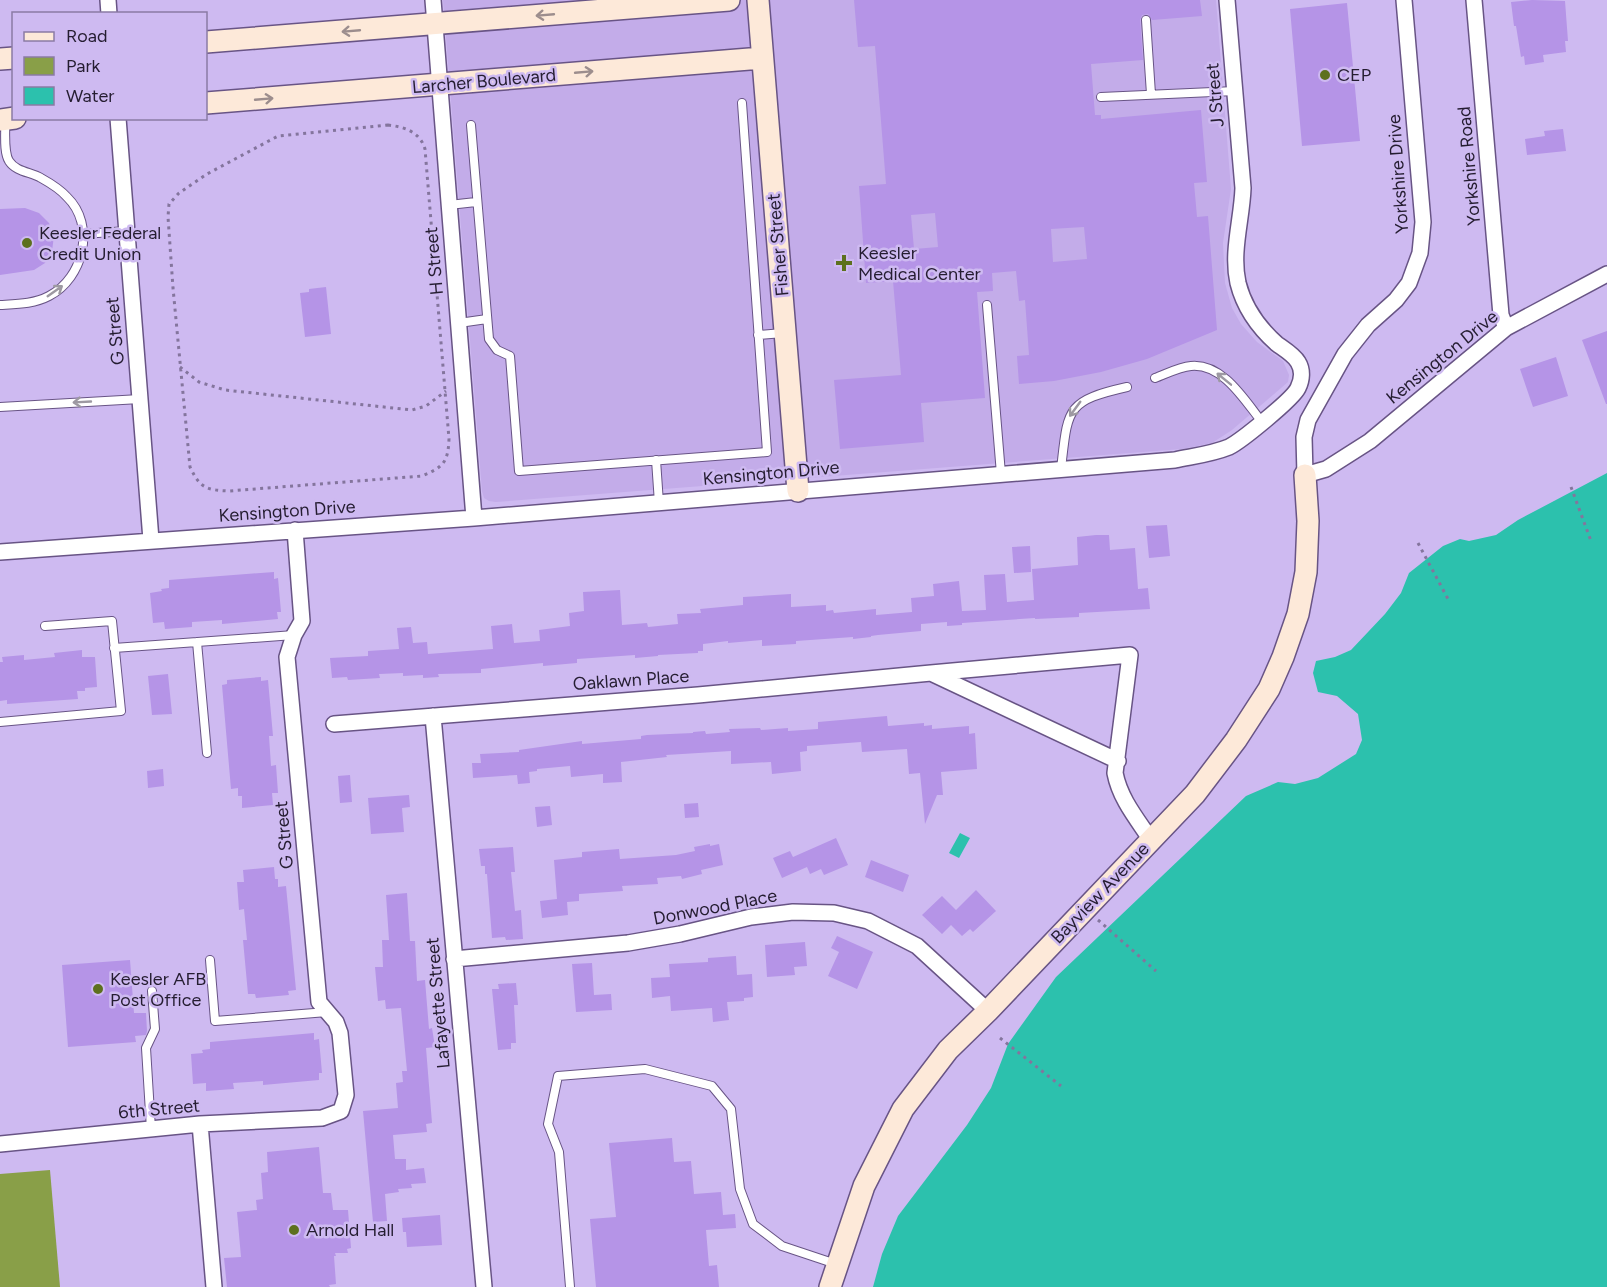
<svg xmlns="http://www.w3.org/2000/svg" width="1607" height="1287" viewBox="0 0 1607 1287" font-family="Figtree,sans-serif">
  <style>
    .built { fill: #c3ace9 }
    .green { fill: #899f48 }
    .water { fill: #2cc1ad }
    .building { fill: #b594e7; fill-rule: evenodd }
    .lines { fill: none; stroke-linecap: round; stroke-linejoin: round }
    .lane-casing { stroke: #685485; stroke-width: 10 }
    .street-casing { stroke: #685485; stroke-width: 18 }
    .secondary-casing { stroke: #685485; stroke-width: 24 }
    .path { stroke: #84759d; stroke-width: 3; stroke-dasharray: 3 4.5; stroke-linecap: butt }
    .lane { stroke: #fff; stroke-width: 8 }
    .street { stroke: #fff; stroke-width: 15 }
    .secondary { stroke: #fde9d9; stroke-width: 21 }
    .oneway { stroke: #9c8d8d }
    .oneway2 { stroke: #9d99a2 }
    .poi-dot { fill: #5d701e; stroke: #cebaf1; stroke-width: 2 }
    .labels { text-anchor: middle; dominant-baseline: central; stroke-width: 5; stroke-linejoin: round; paint-order: stroke }
    .poi-label { font-size: 18px; fill: #251d31; stroke: #cebaf1; text-anchor: start }
    .street-label { font-size: 18px; fill: #251d31; stroke: #cebaf1 }
  </style>
  <rect width="100%" height="100%" fill="#cebaf1"/>
  <!-- built -->
  <path class="built" d="M443,0H1216L1231,189L1223,243L1225,283L1232,308L1241,324L1257,342L1283,361L1289,375L1288,382L1232,430L1212,443L1182,449L496,502L489,501L484,498L482,491Z"/>
  <!-- green -->
  <path class="green" d="M50,1170L60,1287H0V1174Z"/>
  <!-- water -->
  <path class="water" d="M1607,473V1287H873L882,1254L898,1216L967,1125L991,1088L1008,1044L1056,977L1246,796L1278,782L1295,784L1318,778L1356,754L1362,740L1358,714L1337,696L1318,692L1313,673L1316,661L1335,657L1351,650L1385,614L1401,593L1409,573L1443,546L1460,539L1469,541L1496,535L1518,520Z
    M960,833L970,838L959,858L949,853Z"/>
  <!-- building -->
  <path class="building" d="M854,0H1200L1202,16L1152,20L1148,14L1142,15L1140,20L1143,60L1091,64L1095,115H1101V119L1201,110L1207,182L1194,183L1197,217L1208,216L1217,330L1147,359L1101,372L1054,381L1019,384L1017,356L1029,355L1025,300L1019,301L1016,271L992,273L993,291L977,292L985,398L921,403L924,442L840,449L834,380L901,375L893,281L866,283L859,186L886,184L875,46L858,47ZM935,213L938,247L914,249L911,215ZM1084,227L1087,259L1053,262L1051,229Z
    M1532,0L1565,1L1568,41H1565L1566,52L1543,55L1544,62L1525,65L1524,56L1521,57L1516,26H1514L1511,2Z
    M1347,3L1360,141L1302,146L1290,9Z
    M1563,129L1566,151L1527,155L1525,139L1545,136L1544,131Z
    M25,208L39,213L49,223L54,236L52,251L45,263L34,270L0,275V209Z
    M326,287L331,334L305,337L300,293L309,292V289Z
    M1607,331V404H1606L1582,340Z
    M1556,357L1568,396L1533,407L1520,369Z
    M1167,525L1170,556L1149,558L1146,526Z
    M1096,535H1109L1110,550L1135,548L1138,589L1148,588L1150,609L1079,613V617L1035,619V618L962,623V625L947,626V622L921,624V631L878,635L871,636V637L853,639V637L796,641V644L762,646V640L728,643V641L703,644V651H698V653L658,655V656L635,658V655L577,659V663L543,666V663L481,669V673L438,674L439,677L423,678V675L403,676V673L379,674L380,678L348,680L347,677L332,678L330,658L368,656V651L399,649L397,628L411,627L413,643L427,642L428,654L493,649L491,626L512,624L514,643L540,641L539,630L570,626L569,613L584,611L583,592L620,590L622,625L647,623L648,627L678,624L677,614L701,613L700,609L743,605V597L791,594V607L826,605V611L833,610L834,613L876,609V615L912,612L911,598L934,596L933,584L959,581L962,611L986,610L984,575L1005,574L1007,602L1034,600L1032,569L1078,565L1077,537Z
    M1030,546L1031,572L1014,573L1012,547Z
    M274,572V579L278,578L281,612H277L278,619L222,624V620L192,622V627L165,629L164,622L153,623L150,593L162,591L161,589L169,588V580Z
    M82,650V657H95L97,687L85,688V691H77L78,699L7,704V700L0,701V662H3L2,657L24,655V660L55,657L54,653Z
    M168,674L172,714L152,715L148,676Z
    M261,677V681L268,680L273,736H269L271,766L276,765L278,793H272L273,805L242,808V796H238V788L231,789L222,685L227,684V680Z
    M887,716L888,726L924,723V726L932,725V729L969,726V734L975,733L977,769L941,772L943,795H937L925,824L920,773L909,774L907,749L862,752L861,742L807,746V751L800,752L801,771L772,774L771,762L731,764V751L666,755L667,757L621,762L622,782L603,783V774L571,777L570,766L537,769V771L529,772L530,783L518,784L517,775L473,778L472,763H481L480,754L519,752V750L582,741V744L641,739V736L647,735L693,733V732L705,731L706,734L730,732L729,729L760,728L761,730L788,728V731L818,729V722Z
    M163,769L164,786L148,788L147,771Z
    M350,775L352,802L340,803L338,776Z
    M409,795L410,807L402,808L404,832L371,834L368,798Z
    M698,803L699,817L685,818L684,804Z
    M550,806L552,825L537,827L535,807Z
    M836,838L848,865L824,875L821,869L810,874L807,867L782,878L773,858L790,851L793,857Z
    M710,844V846L719,844L723,865L701,870L702,874L682,879L681,876L657,878L658,884L622,886L623,891L579,894V901L567,902L568,915L542,918L540,901L557,899L554,860L582,857V852L619,849L620,859L676,855L695,851L694,847Z
    M513,847L515,872H511L515,911L521,910L523,939L506,940L505,937L492,938L487,874H485V866H481L479,849Z
    M871,860L909,875L903,892L865,877Z
    M274,867L275,879H278V887L286,886L296,990L288,991L289,995L256,998L255,994H248L243,940H247L244,909L239,910L237,882H244L243,870Z
    M976,890L996,911L973,932L970,929L962,936L951,925L942,934L922,915L942,896L956,910Z
    M407,893L410,941H415L417,981L425,980L429,1029L432,1028L435,1047L426,1048L432,1123L426,1124L427,1132L393,1135L395,1159H406V1170L424,1168L426,1183L411,1184L412,1188L398,1189L399,1192L385,1194L387,1221L373,1222L363,1111L398,1108L396,1083L403,1082L402,1071H407L401,1008L386,1009L385,1000L378,1001L375,967H383L382,940H389L386,895Z
    M837,936L873,952L857,989L828,976L839,952L831,948Z
    M805,942L807,966L794,967L795,975L767,977L765,945Z
    M736,956L737,975L752,974L753,997L744,998V1001L727,1002L729,1020L713,1022L712,1008L671,1011L670,996L652,998L651,978L670,977L669,964L708,962V958Z
    M130,960L134,1013H146L147,1031L146,1035L135,1036L136,1042L68,1047L62,965Z
    M592,963L594,995L611,994L612,1010L576,1012L572,964Z
    M516,983L518,1005H514L516,1043H511V1049L498,1050L492,989H499L498,984Z
    M314,1033V1040L319,1039L322,1073H319V1080L263,1085V1081L233,1083L234,1089L206,1091V1083L193,1084L191,1054L203,1053L202,1050L210,1049V1042Z
    M672,1138L674,1162L691,1161L694,1194L721,1192L723,1215L735,1214L736,1228L706,1230L709,1266L717,1265L719,1287H596L590,1219L616,1217L609,1143Z
    M319,1147L323,1193H331L333,1210H348L351,1248L347,1249L348,1253H335L336,1256H334L336,1284L329,1285L330,1287H227L224,1258L241,1257L237,1212L257,1210L256,1200L263,1199L261,1173L268,1172L267,1152Z
    M440,1215L442,1245L407,1247L406,1232H403L402,1218Z"/>
  <g class="lines">
    <!-- lane casing -->
    <g class="lane-casing">
      <path id="lane" d="M1146,20L1151,94
        M1101,97L1235,91
        M471,125L489,339L497,350L510,356L519,471L767,452L742,103
        M449,205L476,202
        M83,234L127,231
        M0,305C17,304 34,304 49,296C84,278 96,225 67,197C60,189 50,183 41,178C31,172 16,172 9,161C3,151 6,131 5,119
        M987,305L1001,474
        M459,323L487,319
        M758,335L783,333
        M1155,378C1166,374 1179,367 1191,366C1223,363 1245,401 1262,422
        M0,407L140,399
        M656,460L659,503
        M1061,469C1068,409 1065,401 1127,387
        M197,642L207,753
        M114,648L294,635
        M0,722L121,711L112,621L45,626
        M210,960L215,1021L327,1012
        M151,1129L146,1048L155,1029L152,991
        M570,1287L559,1152L548,1124L558,1076L645,1069L712,1086L731,1109L740,1189L753,1224L782,1246L836,1264"/>
    </g>
    <!-- street casing -->
    <g class="street-casing">
      <path id="street" d="M108,0L109,14
        M433,0L474,518
        M1404,0L1423,222L1420,253L1409,283L1396,300L1368,325L1345,354L1308,420L1304,437L1305,475L1326,469L1370,441L1506,328L1607,274
        M1474,0L1501,315L1506,328
        M118,118L151,540
        M0,552L474,518L1175,460C1194,456 1212,454 1229,447C1241,441 1293,399 1298,388C1302,380 1303,370 1298,362C1294,355 1284,349 1277,344C1259,328 1244,307 1238,283C1231,252 1242,219 1243,188L1227,0
        M931,673L1130,655L1115,773C1120,799 1137,819 1151,840
        M433,716L484,1287
        M334,724L698,695L931,673L1118,761
        M454,959L628,943L680,934L751,917L793,912L834,913L868,921L917,946L988,1011
        M200,1124L214,1287
        M0,1144L200,1124L322,1118L341,1111L346,1095L340,1033L336,1022L319,1002L287,657L294,635L302,621L295,530"/>
    </g>
    <!-- secondary casing -->
    <g class="secondary-casing">
      <path id="secondary" d="M758,0L798,491
        M206,42L729,0
        M0,59L14,58
        M206,103L762,58
        M0,120L15,118
        M830,1287L864,1186L903,1109L948,1050L988,1011L1195,794L1236,740L1269,689L1283,657L1298,614L1306,572L1308,521L1305,475"/>
    </g>
    <!-- path -->
    <path class="path" d="M388,125C405,127 420,132 425,149L449,439C448,463 443,467 422,476L229,491C206,490 200,488 190,467L173,288L168,217L169,204L179,193L207,174L278,136Z
      M180,367L199,382L225,390L412,410L426,406L446,391
      M1571,487L1591,541
      M1418,543L1448,599
      M1098,920L1156,971
      M1000,1038L1061,1086"/>
    <!-- lane -->
    <use href="#lane" class="lane"/>
    <!-- street -->
    <use href="#street" class="street"/>
    <!-- secondary -->
    <use href="#secondary" class="secondary"/>
  </g>
  <!-- one-way arrows -->
  <defs><path id="oneway-shaft" d="M-6 0H5M1.5-3L5.5 0L1.5 3" fill="none" stroke-width="1.6" stroke-linecap="round" stroke-linejoin="round" transform="scale(1.5)"/></defs>
  <g class="oneway">
    <use href="#oneway-shaft" transform="translate(545 15) rotate(175)"/>
    <use href="#oneway-shaft" transform="translate(351 31) rotate(175)"/>
    <use href="#oneway-shaft" transform="translate(584 72) rotate(-5)"/>
    <use href="#oneway-shaft" transform="translate(264 99) rotate(-5)"/>
  </g>
  <g class="oneway2">
    <use href="#oneway-shaft" transform="translate(55 291) rotate(-35)"/>
    <use href="#oneway-shaft" transform="translate(1224 379) rotate(-141)"/>
    <use href="#oneway-shaft" transform="translate(82 402) rotate(177)"/>
    <use href="#oneway-shaft" transform="translate(1075 409) rotate(126)"/>
  </g>
  <!-- markers -->
  <g class="poi-dot">
    <circle cx="1325" cy="75" r="6"/>
    <circle cx="27" cy="243" r="6"/>
    <path d="M841 254h6v6h6v6h-6v6h-6v-6h-6v-6h6z"/>
    <circle cx="98" cy="989" r="6"/>
    <circle cx="294" cy="1230" r="6"/>
  </g>
  <g class="labels">
    <!-- poi labels -->
    <g class="poi-label">
      <text x="1337" y="75">CEP</text>
      <text x="39" y="233">Keesler Federal<tspan x="39" dy="21">Credit Union</tspan></text>
      <text x="858" y="253">Keesler<tspan x="858" dy="21">Medical Center</tspan></text>
      <text x="110" y="979">Keesler AFB<tspan x="110" dy="21">Post Office</tspan></text>
      <text x="306" y="1230">Arnold Hall</text>
    </g>
    <!-- street labels -->
    <g class="street-label">
      <text transform="translate(484 81) rotate(-5)">Larcher Boulevard</text>
      <text transform="translate(1215 95) rotate(-95)">J Street</text>
      <text transform="translate(1469 166) rotate(-95)">Yorkshire Road</text>
      <text transform="translate(1398 174) rotate(-94)">Yorkshire Drive</text>
      <text transform="translate(778 245) rotate(-95)">Fisher Street</text>
      <text transform="translate(434 261) rotate(-95)">H Street</text>
      <text transform="translate(115 331) rotate(-95)">G Street</text>
      <text transform="translate(1442 357) rotate(-39)">Kensington Drive</text>
      <text transform="translate(771 473) rotate(-5)">Kensington Drive</text>
      <text transform="translate(287 511) rotate(-4)">Kensington Drive</text>
      <text transform="translate(631 680) rotate(-4)">Oaklawn Place</text>
      <text transform="translate(284 835) rotate(-95)">G Street</text>
      <text transform="translate(1100 893) rotate(-46)">Bayview Avenue</text>
      <text transform="translate(715 907) rotate(-11)">Donwood Place</text>
      <text transform="translate(438 1003) rotate(-95)">Lafayette Street</text>
      <text transform="translate(159 1109) rotate(-5)">6th Street</text>
    </g>
  </g>
  <!-- legend -->
  <rect x="12" y="12" width="195" height="108" fill="#cebaf1" stroke="#8a7ba4" stroke-width="1.5"/>
  <rect x="24" y="32" width="30" height="9" fill="#fde9d9" stroke="#8a7ba4" stroke-width="1.5"/>
  <text x="66" y="42" font-size="18" fill="#251d31">Road</text>
  <rect x="24" y="57" width="30" height="18" fill="#899f48" stroke="#8a7ba4" stroke-width="1.5"/>
  <text x="66" y="72" font-size="18" fill="#251d31">Park</text>
  <rect x="24" y="87" width="30" height="18" fill="#2cc1ad" stroke="#8a7ba4" stroke-width="1.5"/>
  <text x="66" y="102" font-size="18" fill="#251d31">Water</text>
</svg>
